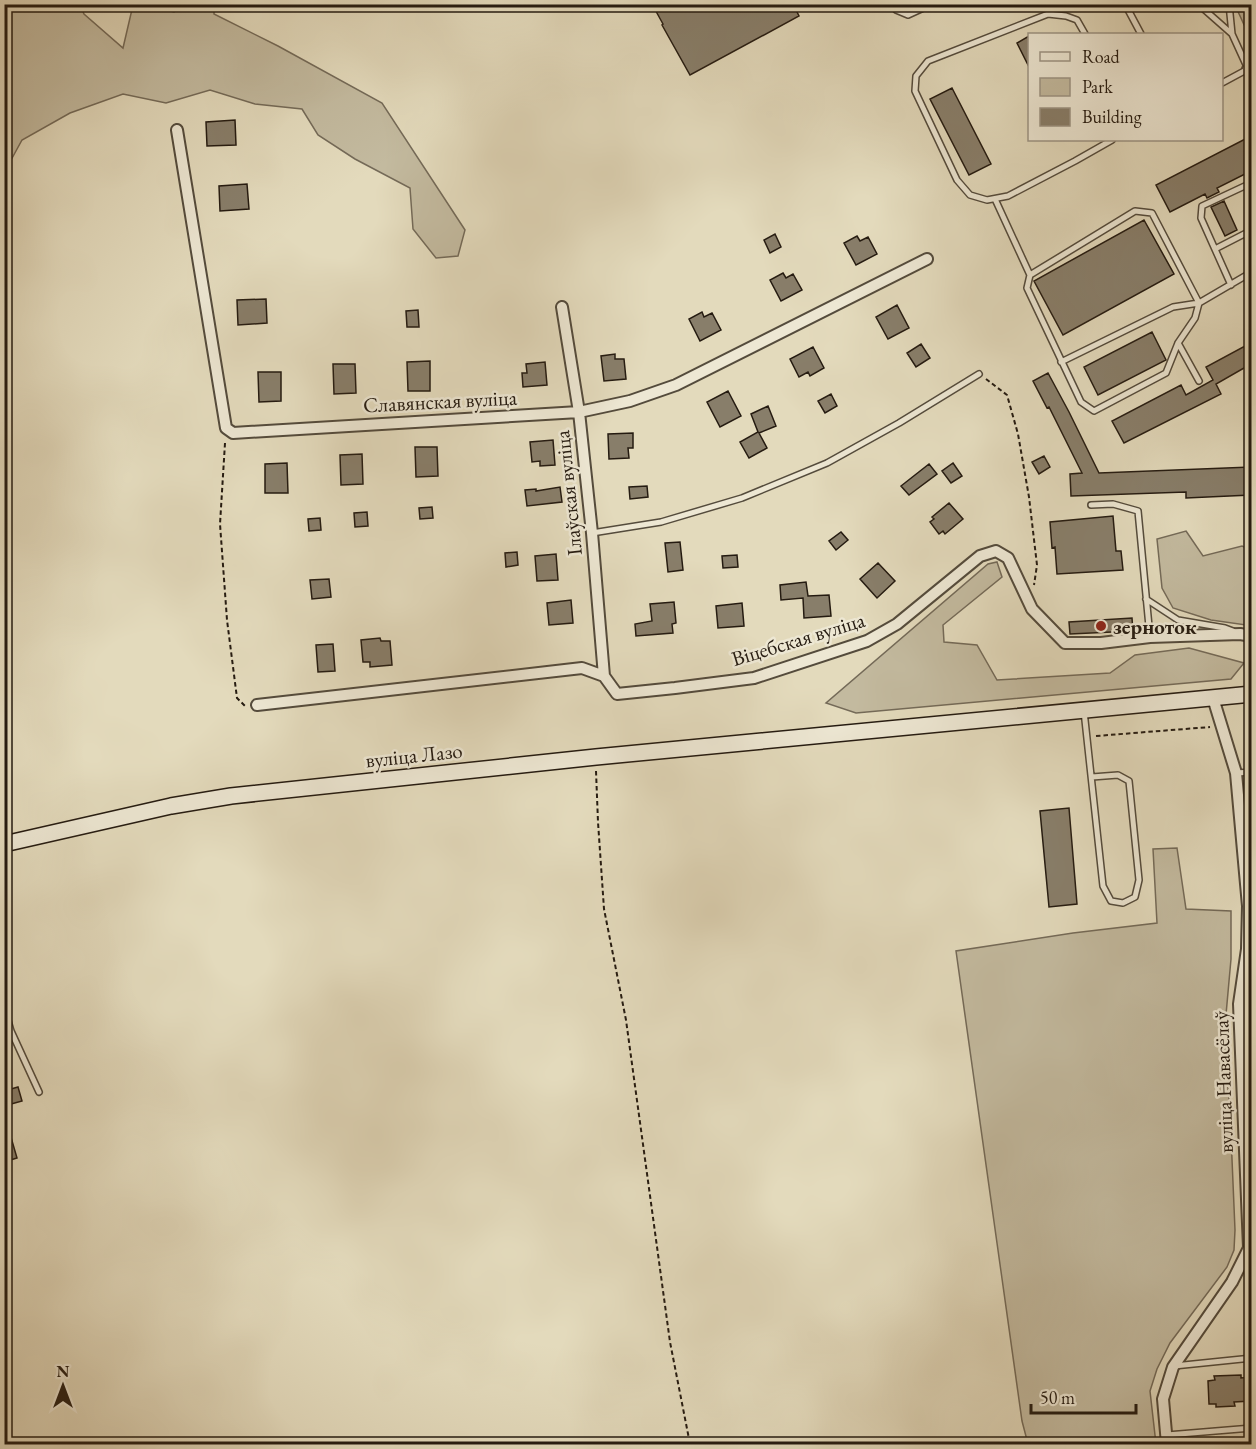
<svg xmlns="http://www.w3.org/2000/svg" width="1256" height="1449" viewBox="0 0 1256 1449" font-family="'EB Garamond',serif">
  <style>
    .green { fill: #c3ba9f; stroke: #746a58; stroke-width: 1.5 }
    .building { fill: #887e6a; stroke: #251b11; stroke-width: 1.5 }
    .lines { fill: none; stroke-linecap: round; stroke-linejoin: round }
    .lane-casing { stroke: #544b3c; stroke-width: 8 }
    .street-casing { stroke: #544b3c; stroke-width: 14 }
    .secondary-casing { stroke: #251b11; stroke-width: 18 }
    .path { stroke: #251b11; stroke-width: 2; stroke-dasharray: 4.5 3; stroke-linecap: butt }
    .lane { stroke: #ede7d3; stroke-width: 5 }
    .street { stroke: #ede7d3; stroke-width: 10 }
    .secondary { stroke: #ede7d3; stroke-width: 15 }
    .poi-dot { fill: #8f2418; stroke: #ede7d3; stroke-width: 2 }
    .labels { text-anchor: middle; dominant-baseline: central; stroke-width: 5; stroke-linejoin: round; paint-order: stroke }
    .street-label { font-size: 21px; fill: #251b11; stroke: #ede7d3 }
    .poi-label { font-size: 21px; font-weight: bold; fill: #251b11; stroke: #ede7d3; text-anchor: start }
  </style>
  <rect width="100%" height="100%" fill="#e3dabc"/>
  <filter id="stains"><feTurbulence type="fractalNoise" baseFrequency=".00333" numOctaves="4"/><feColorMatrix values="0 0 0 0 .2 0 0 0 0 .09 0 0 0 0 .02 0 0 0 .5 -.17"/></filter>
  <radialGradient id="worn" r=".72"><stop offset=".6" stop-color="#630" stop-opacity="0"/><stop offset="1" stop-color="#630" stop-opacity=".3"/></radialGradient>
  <!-- green -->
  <path class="green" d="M5,4L80,5L84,14L123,48L133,5H148L174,12L186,5H214V14L278,46L382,103L465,230L458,256L436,258L413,229L410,188L355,159L318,135L302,109L255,104L210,90L166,103L123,94L70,113L22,140L5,171Z
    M1235,5H1251V40Z
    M1186,531L1203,556L1242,546L1251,550V613L1246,625L1211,620L1173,608L1162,588L1157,539Z
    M997,562L1002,577L943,625L944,642L977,645L997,680L1110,673L1135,655L1189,648L1244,663L1231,679L856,713L826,703L988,564Z
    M1177,848L1186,909L1231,911V959L1224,1037L1230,1112L1235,1230L1234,1250L1227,1267L1170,1343L1157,1369L1150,1391L1156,1444H1028L1022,1421L956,951L1073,933L1157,923L1153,849Z"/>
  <!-- building -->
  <path class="building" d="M652,4H793L799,16L690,75L662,25L663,24Z
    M1029,36V67L1017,43Z
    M952,88L991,164L969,175L930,99Z
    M235,120L236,145L207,146L206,122Z
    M1251,136V171L1217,188L1219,192L1207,198L1205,194L1170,212L1156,185Z
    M247,184L249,209L220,211L219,186Z
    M1224,201L1237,230L1225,236L1211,207Z
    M1144,220L1174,274L1063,335L1034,281Z
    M775,234L781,247L770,253L764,240Z
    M857,236L860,241L868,237L877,254L856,265L844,243Z
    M783,273L786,278L793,274L802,290L781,301L770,280Z
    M266,299L267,323L238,325L237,300Z
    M897,305L909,328L888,339L876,317Z
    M418,310L419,327H407L406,311Z
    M702,312L704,317L712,313L721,330L700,341L689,319Z
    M1152,332L1166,360L1098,395L1084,367Z
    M921,344L930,358L916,367L907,353Z
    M1245,346L1251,358V364L1216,384L1221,394L1124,443L1112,421L1181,385L1186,395L1213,380L1206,367Z
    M813,347L824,368L810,376L808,372L799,377L790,359Z
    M615,354V359H624L626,379L604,381L601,356Z
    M430,361V391H408L407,362Z
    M545,362L547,385L523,387L522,373H527L526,364Z
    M333,364H355L356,393L334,394Z
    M258,372H281V401L259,402Z
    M1048,373L1069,412L1099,473L1251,467V495L1186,498V492L1071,496L1070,474L1082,473L1049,407L1047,408L1033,381Z
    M728,391L741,416L720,427L707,402Z
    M831,394L837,406L825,413L818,401Z
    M768,406L776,426L759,433L767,448L749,458L740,442L758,432L751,414Z
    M633,433V448H628L629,458L609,459L608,434Z
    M553,440L555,465L540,466V461L532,462L530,442Z
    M415,447H437L438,476L416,477Z
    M362,454L363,484L341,485L340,455Z
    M1044,456L1050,467L1039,474L1032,462Z
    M287,463L288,493H265V464Z
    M953,463L962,476L951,483L942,471Z
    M929,464L937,474L909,495L901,486Z
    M647,486L648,497L630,499L629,487Z
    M560,487L562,502L527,506L525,490L536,489V491Z
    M949,503L963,519L945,534L943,531L939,534L930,522L934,519L932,517Z
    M432,507L433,518L420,519L419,508Z
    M367,512L368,526L355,527L354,513Z
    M1113,516L1116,551H1121L1123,570L1057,574L1055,547L1052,548L1050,522Z
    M320,518L321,530L309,531L308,519Z
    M841,532L848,540L836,550L829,541Z
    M680,542L683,570L668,572L665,543Z
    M517,552L518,565L506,567L505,553Z
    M556,554L558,580L537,581L535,556Z
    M737,555L738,567L723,568L722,556Z
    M878,563L895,581L877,598L860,579Z
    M329,579L331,597L312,599L310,580Z
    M806,582L808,596L829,595L831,616L804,618L803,598L781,600L780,585Z
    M571,600L573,623L549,625L547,603Z
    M674,602L676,623L672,624L673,633L636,636L635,624L652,621L650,604Z
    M742,603L744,626L718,628L716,606Z
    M1132,618L1133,631L1070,634L1069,622Z
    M380,638L381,641H390L392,665L370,667V662H363L361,640Z
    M333,644L335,671L318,672L316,645Z
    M1069,808L1077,904L1049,907L1040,811Z
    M18,1087L22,1101L4,1106V1091Z
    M4,1127H8L17,1158L4,1162Z
    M1241,1375V1378L1251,1377V1401L1234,1402L1235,1406L1216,1407V1404H1209L1208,1381L1215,1380L1214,1376Z"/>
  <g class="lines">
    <!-- lane casing -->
    <g class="lane-casing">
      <path id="lane" d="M894,4L896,10L908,15L932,4
        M1125,4L1141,34
        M1198,4L1232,34L1248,69L1222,83
        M1229,4L1232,34
        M1085,34L1077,20L1066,16L1048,14L928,61L916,76L915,91L957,180L970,195L987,200L1008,196L1075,161L1112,140
        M995,199L1030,275
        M1135,211L1152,213L1199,303L1195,318L1178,343L1166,373L1094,411L1081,402L1027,288L1030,275Z
        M1215,249L1252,230
        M1231,285L1201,218L1202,206L1249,184L1252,185
        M1178,343L1199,381
        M1061,362L1173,307L1199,303L1252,272
        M1091,505L1113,504L1138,511L1150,637
        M592,533L661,522L742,498L827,463L899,423L979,374
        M1146,599L1178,620L1225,628L1233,631
        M1084,711L1103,886L1111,901L1123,903L1135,897L1139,880L1129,781L1118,775L1092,777
        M1236,773L1252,772
        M4,1007L11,1031L4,1032
        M11,1031L39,1092
        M1174,1366L1252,1358
        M1167,1435L1252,1428"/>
    </g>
    <!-- street casing -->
    <g class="street-casing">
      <path id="street" d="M1248,69L1252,75
        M177,130L226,428L233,433L579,412L630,401L676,385L927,259
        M562,307L579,412L592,533L604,676
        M257,705L582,668L604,676L617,694L675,688L754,678L867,641L897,624L980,556L996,551L1008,558L1032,609L1065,643H1101L1150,637L1240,634L1252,636
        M1167,1444L1163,1399L1173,1367L1232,1282L1249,1248L1239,1004L1247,949L1248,906L1236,773L1213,698"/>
    </g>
    <!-- secondary casing -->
    <g class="secondary-casing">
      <path id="secondary" d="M4,844L171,806L231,796L596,757L1252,694"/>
    </g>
    <!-- path -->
    <path class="path" d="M986,379L1007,395L1018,434L1029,497L1037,565L1034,585
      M225,443L220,524L227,620L237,698L245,706
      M1096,736L1210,727
      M596,771L598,822L604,909L626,1020L670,1342L690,1444"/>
    <!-- lane -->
    <use href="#lane" class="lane"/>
    <!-- street -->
    <use href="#street" class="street"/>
    <!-- secondary -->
    <use href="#secondary" class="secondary"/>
  </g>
  <!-- markers -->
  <circle class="poi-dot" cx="1101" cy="626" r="6"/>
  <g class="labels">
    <!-- street labels -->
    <g class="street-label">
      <text transform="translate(440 401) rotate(-3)">Славянская вуліца</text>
      <text transform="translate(568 493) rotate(-96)">Ілаўская вуліца</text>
      <text transform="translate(798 639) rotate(-17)">Віцебская вуліца</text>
      <text transform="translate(414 755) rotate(-6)">вуліца Лазо</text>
      <text transform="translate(1223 1082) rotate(-92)">вуліца Навасёлаў</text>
    </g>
    <!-- poi labels -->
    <g class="poi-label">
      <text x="1113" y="626">зерноток</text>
    </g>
  </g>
  <!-- margin -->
  <rect width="1256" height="1449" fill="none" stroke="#e3dabc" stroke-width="24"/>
  <rect x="6" y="6" width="1244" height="1437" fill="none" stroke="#251b11" stroke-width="3"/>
  <rect x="12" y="12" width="1232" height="1425" fill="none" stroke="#251b11" stroke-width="1.5"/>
  <!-- legend -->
  <rect x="1028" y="33" width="195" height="108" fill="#ede7d3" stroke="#9d9585" stroke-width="1.5"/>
  <rect x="1040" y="52" width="30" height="9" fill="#ede7d3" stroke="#9d9585" stroke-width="1.5"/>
  <text x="1082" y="63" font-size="18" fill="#251b11">Road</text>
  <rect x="1040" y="78" width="30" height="18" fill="#c3ba9f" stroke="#9d9585" stroke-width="1.5"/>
  <text x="1082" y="93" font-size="18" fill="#251b11">Park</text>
  <rect x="1040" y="108" width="30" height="18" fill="#887e6a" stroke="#9d9585" stroke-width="1.5"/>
  <text x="1082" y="123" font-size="18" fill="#251b11">Building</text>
  <!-- north arrow -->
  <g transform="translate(63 1386)" stroke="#ede7d3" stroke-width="4.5" paint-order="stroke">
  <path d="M0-4.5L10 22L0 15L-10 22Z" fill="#251b11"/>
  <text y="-9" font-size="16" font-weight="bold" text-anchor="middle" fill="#251b11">N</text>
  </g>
  <!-- scale -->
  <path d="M1031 1404v9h105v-9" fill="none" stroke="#251b11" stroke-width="3"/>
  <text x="1040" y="1404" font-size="18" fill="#251b11" stroke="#ede7d3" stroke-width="4.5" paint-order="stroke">50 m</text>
  <rect width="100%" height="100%" filter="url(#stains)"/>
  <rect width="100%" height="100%" fill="url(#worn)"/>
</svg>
